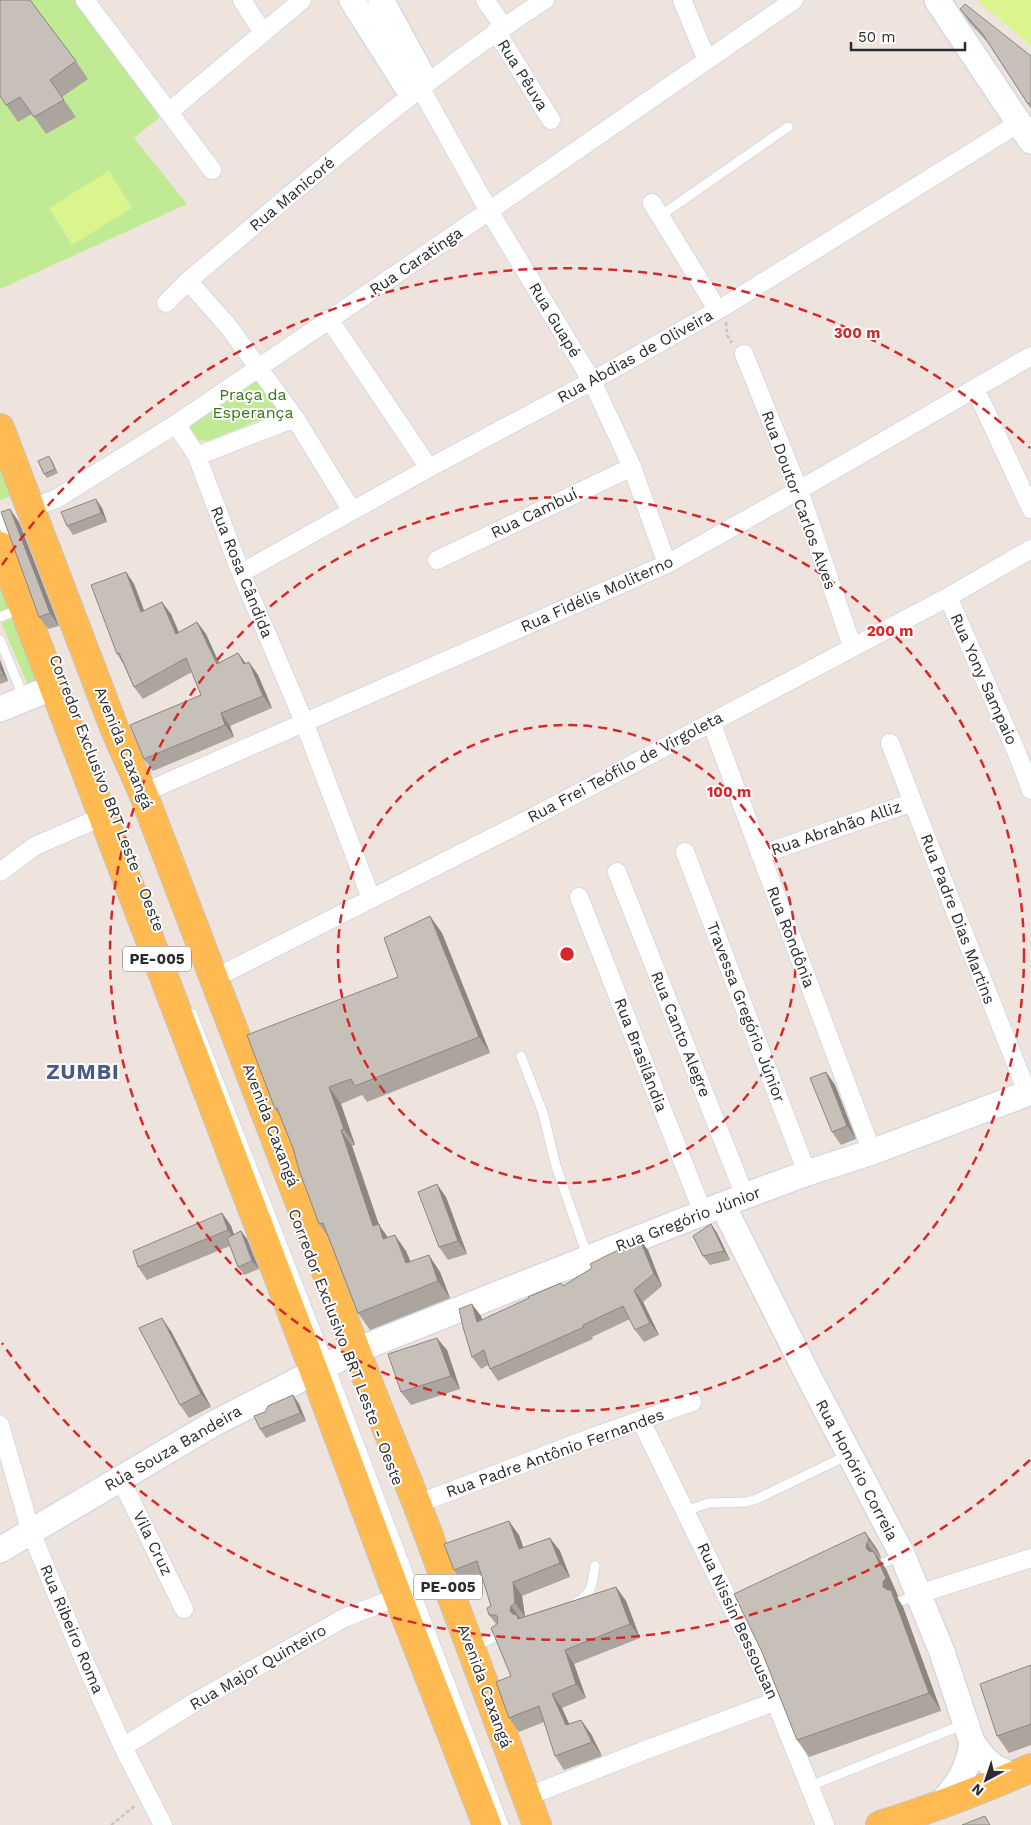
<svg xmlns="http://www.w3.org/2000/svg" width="1031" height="1825" viewBox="0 0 1031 1825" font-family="'Work Sans',sans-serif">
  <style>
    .green { fill: #c0eb94 }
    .pitch { fill: #daf48e }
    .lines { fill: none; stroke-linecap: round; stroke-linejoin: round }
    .lane-casing { stroke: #d2d9e6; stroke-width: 11 }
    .street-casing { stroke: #d2d9e6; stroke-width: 20 }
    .secondary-casing { stroke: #d2d9e6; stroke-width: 28 }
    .primary-casing { stroke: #c4c4c4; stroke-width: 30 }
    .path { stroke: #c4c4c4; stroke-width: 2.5; stroke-dasharray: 4 2.5; stroke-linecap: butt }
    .lane { stroke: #fff; stroke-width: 9 }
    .street { stroke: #fff; stroke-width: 18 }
    .secondary { stroke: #fff; stroke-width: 25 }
    .primary { stroke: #ffba52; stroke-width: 28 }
    .wall { fill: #aba59e }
    .shaded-wall { fill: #8b8681 }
    .building { fill: #c7c0b8; stroke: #8b8681 }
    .ring { fill: none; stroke: #d62828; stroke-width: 2.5; stroke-dasharray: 9 6 }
    .labels { text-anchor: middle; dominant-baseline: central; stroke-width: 4; stroke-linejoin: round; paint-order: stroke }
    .shield { fill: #fff; stroke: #6b6b6b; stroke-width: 1 }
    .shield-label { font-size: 15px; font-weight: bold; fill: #2c2c2c }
    .street-label { font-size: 16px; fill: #2c2c2c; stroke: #fff }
    .park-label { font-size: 16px; fill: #367312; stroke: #fff }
    .district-label { font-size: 21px; font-weight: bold; letter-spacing: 1px; fill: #475b83; stroke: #fff }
    .centre { fill: #d62828; stroke: #fff; stroke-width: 2.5 }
    .ring-label { font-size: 15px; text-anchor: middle; font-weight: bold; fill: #d62828; stroke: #fff; stroke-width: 4; stroke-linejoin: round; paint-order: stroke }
  </style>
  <rect width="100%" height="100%" fill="#efe4dd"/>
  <!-- green -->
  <path class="green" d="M0,0H75L160,117L134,138L187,204L0,289Z
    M257,379L276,405L274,414L208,441L196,440L191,433V423Z
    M0,460L14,495L0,500Z
    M0,585L43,685L30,690L0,620Z"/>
  <!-- pitch -->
  <path class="pitch" d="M978,0H1031V46L980,3Z
    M109,171L132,208L72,245L49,208Z"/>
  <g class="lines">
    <!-- lane casing -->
    <g class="lane-casing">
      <path id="lane" d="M660,216L788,127
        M0,516L11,544
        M0,617L21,609
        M0,640L24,698
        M192,1013L329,1364L504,1825
        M521,1056L543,1113L556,1166L588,1258
        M685,1511L709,1503L746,1502L757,1499L848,1455
        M884,1563L902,1554
        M901,1601L917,1595
        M575,1603C593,1593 592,1585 595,1566
        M473,1647L502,1634
        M810,1786L965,1724"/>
    </g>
    <!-- street casing -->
    <g class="street-casing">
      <path id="street" d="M85,0L212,170
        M242,0L263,33
        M485,0L503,26
        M682,0L707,60
        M496,31L551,120
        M420,87L489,211L592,381L632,467L667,564
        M169,112L302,0
        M652,203L717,309
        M188,281L228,326L295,418L352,511
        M166,303L188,281C304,184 417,82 545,0
        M329,319L429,468
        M744,354L799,490L852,646
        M975,388L1031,509
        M176,424L197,456L241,573L304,722L371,898
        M197,456L295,418
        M29,505L42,504L56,499L176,424L489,211L794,0
        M437,560L632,467
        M241,573L429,468L592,381L725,306L1019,123
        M948,597L1017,753L1031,790
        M711,722L872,1152
        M890,743L951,901L1028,1094
        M143,793L667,564L799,490L1031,356
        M685,852L807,1173
        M760,855L913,802
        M0,872L35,846L102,817
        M617,872L745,1196
        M579,897L703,1213
        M215,978L531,818L948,597L1031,549
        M641,1421L764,1673L825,1825
        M0,1425L31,1532L83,1658L123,1747L163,1825
        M120,1478L184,1609
        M417,1504L593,1437L692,1402
        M919,1594L1031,1558
        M123,1747L195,1702L344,1618L398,1597
        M526,1797L643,1751L776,1701"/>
    </g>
    <!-- secondary casing -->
    <g class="secondary-casing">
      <path id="secondary" d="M352,0L406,85L420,87L423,77L381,0
        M937,0L1031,141
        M0,709L54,687
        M723,1206L811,1381L902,1554L942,1652L972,1742C969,1769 957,1787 938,1806
        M0,1550L213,1424L357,1350L745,1196L807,1173L872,1152L1031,1092
        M972,1742C983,1759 994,1771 1015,1775"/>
    </g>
    <!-- primary casing -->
    <g class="primary-casing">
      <path id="primary" d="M0,428L115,730L143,793L377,1405L417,1504L537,1825
        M0,546L314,1371L398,1597L487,1825
        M880,1825C932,1809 981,1790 1031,1768"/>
    </g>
    <!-- path -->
    <path class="path" d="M726,322L727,335L732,343
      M111,1825L136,1805"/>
    <!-- lane -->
    <use href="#lane" class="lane"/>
    <!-- street -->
    <use href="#street" class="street"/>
    <!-- secondary -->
    <use href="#secondary" class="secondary"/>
    <!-- primary -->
    <use href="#primary" class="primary"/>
  </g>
  <!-- wall -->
  <path class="wall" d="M960,9L1031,56V109L988,43L969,22Z
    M76,61L88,79L62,97L76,117L46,134L32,114L18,122L0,96Z
    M52,460L58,473L47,478L44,474Z
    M102,508L107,522L73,535L67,526Z
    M19,522L59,626L48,629L39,617Z
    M126,572L134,584L144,610L171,614L179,632L197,622L206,634L219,663L238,653L246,664L258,675L272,708L230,726L234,737L153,771L144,759L201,695L192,672L143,699L134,687L124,665L117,654Z
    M0,660L8,681L0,684Z
    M442,933L490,1053L367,1102L362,1095L341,1104L355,1145L352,1146L379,1225L388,1237L406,1251L410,1261L440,1272L450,1298L370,1330L358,1313L328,1237L319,1224L293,1148L280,1116L275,1109L398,977Z
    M826,1072L835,1085L856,1139L841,1145L832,1132Z
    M446,1197L467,1254L448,1260L439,1247Z
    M222,1213L231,1226L234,1235L241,1231L247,1239L259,1269L244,1275L238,1267L230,1246L147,1280L138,1267Z
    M711,1224L717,1233L730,1260L710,1265L703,1256Z
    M648,1250L662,1286L643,1302L659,1335L644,1342L635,1330L630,1319L592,1337L593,1339L498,1381L490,1369L488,1365L481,1369L472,1357L481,1316L482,1320Z
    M171,1331L211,1407L189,1418L180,1405Z
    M447,1350L460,1389L411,1405L401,1392Z
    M293,1395L299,1404L306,1421L266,1438L260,1429L265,1412Z
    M865,1532L877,1549L881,1557L880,1559L886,1569L898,1596L897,1597L903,1607L941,1711L809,1757L797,1740Z
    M519,1535L523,1548L550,1538L560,1551L570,1577L522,1596L525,1616L616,1587L626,1601L640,1638L574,1664L586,1698L562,1708L569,1724L581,1720L591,1734L602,1756L564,1770L555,1756L544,1722L519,1732L509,1718L511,1676L496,1624L489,1615L491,1606L482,1576L464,1584L454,1570Z
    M1031,1665V1745L1009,1753L997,1736Z"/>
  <!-- shaded-wall -->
  <path class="shaded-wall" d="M96,499L102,508L107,522L101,513Z
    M10,509L19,522L59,626L50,613Z
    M126,572L134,584L149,624L141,612Z
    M162,602L171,614L184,646L176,634Z
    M197,622L206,634L225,676L217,664Z
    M238,653L247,665L244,664Z
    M0,660L8,681L3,674L0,666Z
    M249,662L258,675L272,708L263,696Z
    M221,713L230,726L234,737L225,725Z
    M430,916L442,933L490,1053L479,1037Z
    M826,1072L835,1085L856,1139L847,1126Z
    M329,1087L341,1104L355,1145L344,1129Z
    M341,1130L352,1146L379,1225L390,1241L385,1242L373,1226Z
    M437,1184L446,1197L467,1254L458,1241Z
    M222,1213L231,1226L237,1243L228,1230Z
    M711,1224L717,1233L730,1260L724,1251Z
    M241,1231L247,1239L259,1269L252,1261Z
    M395,1235L406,1251L418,1279L406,1263Z
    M639,1238L648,1250L662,1286L654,1274Z
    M429,1255L440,1272L450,1298L438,1281Z
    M634,1290L643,1302L659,1335L650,1323Z
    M472,1304L481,1316L485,1334L477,1322Z
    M162,1318L171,1331L211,1407L201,1394Z
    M437,1338L447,1350L460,1389L451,1376Z
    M293,1395L299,1404L306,1421L300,1413Z
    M509,1521L519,1535L529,1563L519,1549Z
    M865,1532L877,1549L881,1557L869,1540Z
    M550,1538L560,1551L570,1577L560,1563Z
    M867,1543L877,1558L874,1552L886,1569L898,1596L897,1597L903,1607L941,1711L929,1693L866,1548Z
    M513,1582L522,1596L525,1617L515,1603Z
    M616,1587L626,1601L640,1638L630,1624Z
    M511,1606L521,1619L527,1633L510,1611Z
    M565,1650L574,1664L586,1698L576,1684Z
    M552,1694L562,1708L576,1739L566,1725Z
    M581,1720L591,1734L602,1756L592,1742Z"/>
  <!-- building -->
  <path class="building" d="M0,0H30L76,61L50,80L64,100L34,117L20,97L6,105L0,96Z
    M965,4L1031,56V103L1028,104L982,33L960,9Z
    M49,456L55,469L44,474L38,461Z
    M96,499L101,513L67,526L61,512Z
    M10,509L50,613L39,617L1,512Z
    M126,572L141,612L162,602L176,634L197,622L217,664L238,653L244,664L249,662L263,696L221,713L225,725L144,759L130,725L201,695L186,658L134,687L119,653L117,654L91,585Z
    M0,666L3,674L0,676Z
    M430,916L479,1037L355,1086L351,1079L329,1087L344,1129L341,1130L373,1226L379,1224L383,1239L395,1235L406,1263L429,1255L438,1281L358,1313L323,1223L319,1224L299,1170L293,1148L277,1108L275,1109L247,1035L398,977L384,938Z
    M826,1072L847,1126L832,1132L810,1078Z
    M437,1184L458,1241L439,1247L418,1192Z
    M222,1213L228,1230L138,1267L133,1251Z
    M711,1224L724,1251L703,1256L693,1236Z
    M241,1231L252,1261L238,1267L227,1238Z
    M639,1238L654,1274L634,1290L650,1323L635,1330L623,1306L583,1325L584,1327L490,1369L484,1350L472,1357L463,1327L459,1309L472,1304L477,1322L529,1298L528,1297L561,1283L563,1286L592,1268L590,1264L620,1249L619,1246Z
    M162,1318L201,1394L180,1405L139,1328Z
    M437,1338L451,1376L401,1392L388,1354Z
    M293,1395L300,1413L260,1429L254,1416L265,1412L268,1406Z
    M509,1521L519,1549L550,1538L560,1563L513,1582L515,1603L511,1606L510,1611L513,1614L517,1615L518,1619L616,1587L630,1624L565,1650L576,1684L552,1694L566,1725L581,1720L592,1742L555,1756L539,1706L509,1718L496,1682L511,1676L491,1628L497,1624L498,1618L496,1615H489L487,1608L491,1606L477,1561L454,1570L444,1544Z
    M865,1532L869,1540L867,1543L866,1548L869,1551L874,1552L886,1578L883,1582V1587L888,1590H891L929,1693L797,1740L762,1652L734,1594Z
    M1031,1665V1724L997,1736L980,1684Z
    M985,1816L990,1825H962Z"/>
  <!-- distance rings -->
  <g class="ring">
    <circle cx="567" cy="954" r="229"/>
    <circle cx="567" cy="954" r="457"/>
    <path d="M1030 1460A686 686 0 0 1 2 1343M2 565A686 686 0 0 1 1030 448"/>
  </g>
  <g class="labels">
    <!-- shield labels -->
    <g class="shield">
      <rect x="123" y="946.5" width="68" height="25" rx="4"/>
      <rect x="414" y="1574.5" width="68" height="25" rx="4"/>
    </g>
    <g class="shield-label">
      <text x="157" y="959">PE-005</text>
      <text x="448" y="1587">PE-005</text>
    </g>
    <!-- street labels -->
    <g class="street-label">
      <text transform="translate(523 75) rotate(58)">Rua Pêuva</text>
      <text transform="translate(292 194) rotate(-40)">Rua Manicoré</text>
      <text transform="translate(416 261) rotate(-34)">Rua Caratinga</text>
      <text transform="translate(555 320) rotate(59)">Rua Guapé</text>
      <text transform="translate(635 356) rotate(-29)">Rua Abdias de Oliveira</text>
      <text transform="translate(799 500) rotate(70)">Rua Doutor Carlos Alves</text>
      <text transform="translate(534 513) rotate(-26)">Rua Cambuí</text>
      <text transform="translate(242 572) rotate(68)">Rua Rosa Cândida</text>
      <text transform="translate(597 594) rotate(-24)">Rua Fidélis Moliterno</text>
      <text transform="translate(984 679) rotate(66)">Rua Yony Sampaio</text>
      <text transform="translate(124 748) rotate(68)">Avenida Caxangá</text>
      <text transform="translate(625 767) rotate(-28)">Rua Frei Teófilo de Virgoleta</text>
      <text transform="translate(107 793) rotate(69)">Corredor Exclusivo BRT Leste - Oeste</text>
      <text transform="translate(836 828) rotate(-19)">Rua Abrahão Alliz</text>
      <text transform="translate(958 919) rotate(69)">Rua Padre Dias Martins</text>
      <text transform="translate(791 937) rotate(69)">Rua Rondônia</text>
      <text transform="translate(746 1012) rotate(69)">Travessa Gregório Júnior</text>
      <text transform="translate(681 1034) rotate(68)">Rua Canto Alegre</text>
      <text transform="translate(641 1055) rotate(69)">Rua Brasilândia</text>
      <text transform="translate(271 1125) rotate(69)">Avenida Caxangá</text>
      <text transform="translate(688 1219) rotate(-21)">Rua Gregório Júnior</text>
      <text transform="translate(346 1347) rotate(69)">Corredor Exclusivo BRT Leste - Oeste</text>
      <text transform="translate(173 1448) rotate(-30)">Rua Souza Bandeira</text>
      <text transform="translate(555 1453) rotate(-20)">Rua Padre Antônio Fernandes</text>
      <text transform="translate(857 1470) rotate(62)">Rua Honório Correia</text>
      <text transform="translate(153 1543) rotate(64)">Vila Cruz</text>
      <text transform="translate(738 1621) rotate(65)">Rua Nissin Bessousan</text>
      <text transform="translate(72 1629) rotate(67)">Rua Ribeiro Roma</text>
      <text transform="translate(258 1667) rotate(-30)">Rua Major Quinteiro</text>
      <text transform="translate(485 1686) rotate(70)">Avenida Caxangá</text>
    </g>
    <!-- park labels -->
    <g class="park-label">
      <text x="253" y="394">Praça da<tspan x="253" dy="18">Esperança</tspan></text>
    </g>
    <!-- district labels -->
    <g class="district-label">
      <text x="83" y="1071">ZUMBI</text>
    </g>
  </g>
  <circle cx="567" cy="954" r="8" class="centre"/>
  <g class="ring-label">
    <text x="857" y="338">300 m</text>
    <text x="890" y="636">200 m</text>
    <text x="729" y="797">100 m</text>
  </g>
  <!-- north arrow -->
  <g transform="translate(986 1780) rotate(220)" stroke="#ffffff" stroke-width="4" paint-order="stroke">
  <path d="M0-4L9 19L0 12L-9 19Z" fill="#2c2c2c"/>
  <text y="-8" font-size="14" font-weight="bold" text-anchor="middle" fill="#2c2c2c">N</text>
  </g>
  <!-- scale -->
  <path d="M851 42v8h114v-8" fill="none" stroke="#2c2c2c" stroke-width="2.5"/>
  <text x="858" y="42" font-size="15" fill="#2c2c2c" stroke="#ffffff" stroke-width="4" paint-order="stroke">50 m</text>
</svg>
